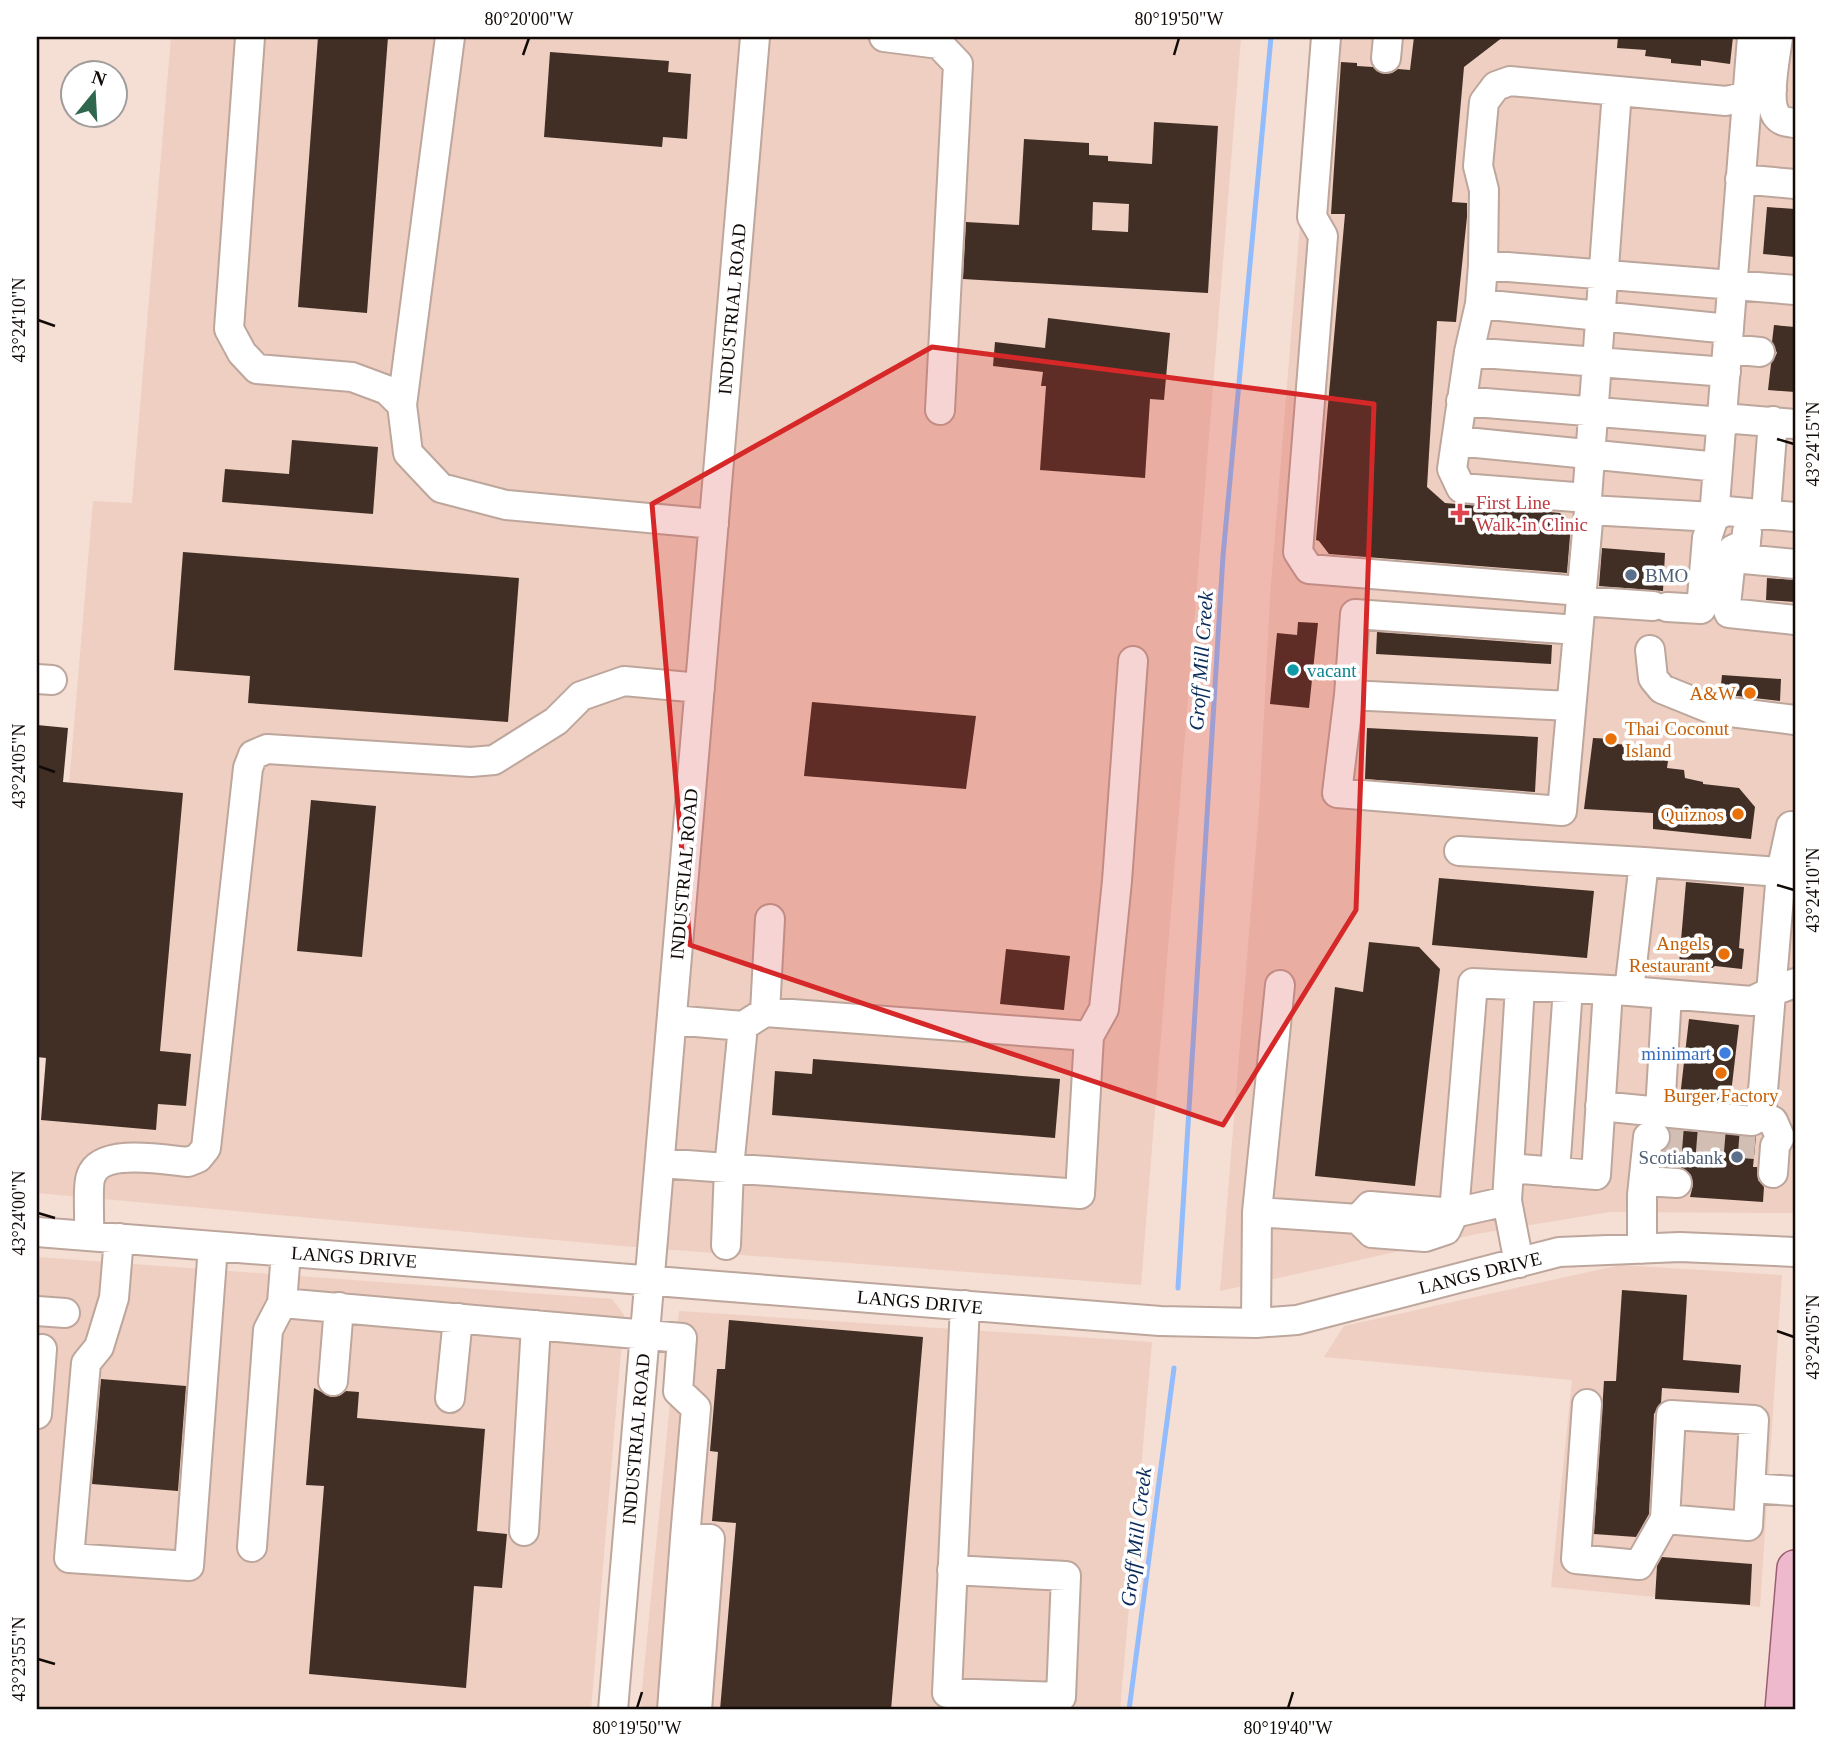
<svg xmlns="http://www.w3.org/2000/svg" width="1832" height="1747" viewBox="0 0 1832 1747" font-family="Georgia,serif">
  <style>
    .built { fill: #eecfc1 }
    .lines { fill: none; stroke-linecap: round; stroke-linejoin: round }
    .stream { stroke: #92bcfc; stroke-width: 5 }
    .building { fill: #412f26; fill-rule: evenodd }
    .minor-tunnel { stroke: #d3beb4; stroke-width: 28; stroke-dasharray: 28 14; stroke-linecap: butt }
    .minor-casing { stroke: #bda69c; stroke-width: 32 }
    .major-casing { stroke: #9a5e72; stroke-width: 38 }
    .path { stroke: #9e8d85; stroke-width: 3.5; stroke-dasharray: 3.5 5; stroke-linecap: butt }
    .minor { stroke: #fff; stroke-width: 28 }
    .major { stroke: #efb9cd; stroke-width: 35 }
    .marked { fill: #d62828; fill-opacity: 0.2; stroke: #d62828; stroke-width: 5; stroke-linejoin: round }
    .ticks { fill: none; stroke: #110a07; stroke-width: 2.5 }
    .health-dot { fill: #e0444e; stroke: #fff; stroke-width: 2.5 }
    .service-dot { fill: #5c6f8a; stroke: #fff; stroke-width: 2.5 }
    .culture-dot { fill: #0f9aa8; stroke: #fff; stroke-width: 2.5 }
    .food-dot { fill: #e8710a; stroke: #fff; stroke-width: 2.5 }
    .shop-dot { fill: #3f7fe0; stroke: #fff; stroke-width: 2.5 }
    .labels { text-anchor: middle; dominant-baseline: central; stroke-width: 7; stroke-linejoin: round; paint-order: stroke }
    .street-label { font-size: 19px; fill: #110a07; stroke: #fff }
    .health-label { font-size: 19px; fill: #be3a42; stroke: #fff; text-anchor: start }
    .service-label { font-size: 19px; fill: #4e5e75; stroke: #fff; text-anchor: start }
    .culture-label { font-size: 19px; fill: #0d838f; stroke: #fff; text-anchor: start }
    .food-label { font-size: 19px; fill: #c56008; stroke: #fff; text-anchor: end }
    .shop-label { font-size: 19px; fill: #366cbe; stroke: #fff; text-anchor: end }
    .water-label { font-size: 21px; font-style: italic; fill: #0a2b5b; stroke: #fff }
    .neatline { fill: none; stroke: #110a07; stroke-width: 2.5 }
    .ticks-label { font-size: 18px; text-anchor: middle; fill: #110a07 }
  </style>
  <rect width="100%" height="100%" fill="#f5ded3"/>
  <!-- built -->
  <path class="built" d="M171,37H1241L1141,1285L622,1246L37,1193V1163L93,501L132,503Z
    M1315,37H1795V1183L1793,1213L1610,1212L1476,1234L1220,1291L1259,810L1270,597Z
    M37,1257L612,1299L624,1315L591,1710H37Z
    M1620,1265L1782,1275L1760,1607L1551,1587L1572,1380L1324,1357L1344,1326Z
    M679,1311L1152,1342L1120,1710H640Z"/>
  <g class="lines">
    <!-- stream -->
    <path class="stream" d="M1178,1288L1223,556L1271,37
      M1129,1710L1174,1368"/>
  </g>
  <!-- building -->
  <path class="building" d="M318,37H388L367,313L298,307Z
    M1414,37H1503L1464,67L1452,202L1467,203V217L1456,322L1437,321L1427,487L1445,503L1560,513L1571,524L1567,573L1329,554L1319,541L1316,540L1345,214H1331L1341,62L1357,63V66L1373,67L1384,74L1392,73L1398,69L1410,70Z
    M1618,37H1733L1730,64L1701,60V66L1671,63V59L1645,56L1646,50L1617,48Z
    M550,52L669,61L668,72L691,74L687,139L663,137L662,147L544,137Z
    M1154,122L1218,126L1208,293L963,279L966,222L1019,225L1024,139L1089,143V155L1108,156V161L1152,164ZM1093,202L1129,204L1128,232L1092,230Z
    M1767,207L1795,209V257L1763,254Z
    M1048,318L1170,333L1164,400L1150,399L1145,478L1040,470L1046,386H1041L1043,372L993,366L995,342L1045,348Z
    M1774,325L1795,327V392L1768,390L1771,364L1777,353L1772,342Z
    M292,440L378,447L373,514L222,502L225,469L289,474Z
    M1602,548L1665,553L1663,591L1599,586Z
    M183,552L519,578L508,722L248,703L250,676L174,670Z
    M1767,578L1795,580V602L1766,600Z
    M1298,622L1318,623L1309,708L1270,704L1277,633L1297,635Z
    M1377,632L1552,645L1551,664L1376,654Z
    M1722,675L1781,679L1780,701L1720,694Z
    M812,702L976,716L966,789L804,776Z
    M37,725L68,728L63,782L183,793L160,1051L191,1054L186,1106L158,1104L156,1130L41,1120L46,1058L37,1057Z
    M1367,728L1538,737L1535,792L1365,779Z
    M1593,738L1615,739V744L1635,745L1634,750L1651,751V759L1668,761L1667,768L1684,770L1685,778L1703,782V784L1739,788L1755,807L1751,839L1653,829V813L1584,809Z
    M311,800L376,806L362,957L297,951Z
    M1439,878L1594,891L1587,958L1432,945Z
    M1686,882L1744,887L1739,948L1744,949L1742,969L1715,966L1711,969L1679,964Z
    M1369,942L1419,947L1440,969L1415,1186L1315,1176L1335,987L1363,992Z
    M1006,949L1070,956L1064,1010L1000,1004Z
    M1689,1019L1739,1025L1730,1102L1680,1097Z
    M813,1059L1060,1079L1055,1138L772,1115L775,1071L812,1074Z
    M1670,1130L1756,1136L1753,1167H1757L1758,1180L1764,1187L1763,1202L1690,1197L1693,1185L1691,1175L1680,1167L1681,1161L1662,1159L1663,1151L1669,1146L1672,1138Z
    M1622,1290L1687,1295L1683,1360L1741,1365L1739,1393L1662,1388L1661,1403L1654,1414L1649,1514L1636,1537L1594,1534L1604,1381H1616Z
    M729,1320L923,1337L891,1710H720L736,1523L712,1521L718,1452L710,1451L717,1369H725Z
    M101,1379L186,1386L178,1491L92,1484Z
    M314,1388L331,1397L339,1396L346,1391L359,1392L357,1418L485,1429L477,1531L507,1534L502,1588L474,1586L466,1688L309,1674L324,1486L306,1485Z
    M1662,1557L1752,1564L1750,1605L1655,1599L1657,1566Z"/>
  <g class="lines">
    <!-- minor-tunnel -->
    <path class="minor-tunnel" d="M1655,1137L1755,1145"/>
    <!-- minor casing -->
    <g class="minor-casing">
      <path id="minor" d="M250,37L229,329L242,353L257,369L352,377L387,390L402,405
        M450,37L402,405L408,453L441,488L506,505L714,524
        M884,37L939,44L958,64L940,410
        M1326,37L1312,217L1323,236L1298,552L1309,569L1581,591
        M1778,37C1776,55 1766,100 1776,115C1781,122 1787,122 1795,123
        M1386,58L1388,37
        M1740,179L1795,184
        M1483,265L1795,290
        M1480,304L1729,329
        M1728,349L1760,352
        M1469,352L1726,372
        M1461,401L1722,422L1735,419L1795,424
        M1456,441L1718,467
        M1587,498L1617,91
        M1589,510L1587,498L1461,488L1452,469L1469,352L1480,304L1483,265L1484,190L1478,166L1484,102L1496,86L1510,81L1726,101L1772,90
        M1766,513L1773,421
        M1747,532L1744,559L1795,564
        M1746,543L1732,550L1726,605L1729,613L1795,620
        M1580,601L1653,606
        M1667,607L1701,609L1707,538L1714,517L1752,37
        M1650,650L1653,678L1662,689L1714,710L1795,720
        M37,679L52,680
        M1349,695L1355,614L1578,630
        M1571,706L1349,695L1337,793L1562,811L1589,510L1714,517L1726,511L1795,517
        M1459,851L1644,862L1629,991
        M1644,862L1781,872
        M1520,986L1507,1201L1454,1213L1473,983L1629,991L1752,1001L1771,992L1795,983
        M765,1012L770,919
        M1089,1036L1104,1009L1117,881L1133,661
        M1600,1106L1752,1121L1761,1115
        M1660,1111L1667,994
        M660,1163L1080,1194L1089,1036L765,1012L743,1026L672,1020
        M1509,1168L1596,1175L1608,990
        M1555,1172L1568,988
        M1773,1173L1775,1146L1780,1137L1773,1121L1761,1115L1781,872L1791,826L1795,827
        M1644,1181L1677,1183
        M1507,1201L1519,1263
        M1257,1212L1280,985
        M37,1232L1160,1321L1256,1323L1297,1320L1559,1252L1680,1247L1795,1252
        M89,1236C90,1224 87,1185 91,1176C101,1147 165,1160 188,1162L198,1158L206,1148L248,768L253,755L267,749L471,762L494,760L556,721L581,696L624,681L700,688
        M119,1238L114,1298L99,1347L86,1363L69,1558L189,1566L213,1246
        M726,1245L729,1168L743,1026
        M1642,1249V1195L1648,1137H1655
        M286,1252L282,1303L682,1338L678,1391L696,1408L685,1538
        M37,1311L65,1313
        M1256,1323L1257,1212L1358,1219L1370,1206L1454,1213L1446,1230L1425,1237L1372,1233L1358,1219
        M333,1381L339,1307
        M450,1398L458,1318
        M1587,1404L1576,1559L1639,1565L1665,1519
        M37,1414L42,1349
        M1671,1415L1754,1420L1748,1526L1665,1519Z
        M1750,1488L1795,1491
        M524,1531L536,1325
        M252,1547L268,1330L282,1303
        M952,1570L1066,1576L1061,1697L947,1693L965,1305
        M613,1710L755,37
        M672,1710L685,1538L710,1539L697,1710"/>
    </g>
    <!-- major casing -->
    <g class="major-casing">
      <path id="major" d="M1783,1710L1795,1568"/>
    </g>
    <!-- path -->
    <path class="path" d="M37,1062V1081"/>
    <!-- minor -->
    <use href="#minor" class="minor"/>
    <!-- major -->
    <use href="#major" class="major"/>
  </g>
  <!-- marked area -->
  <path class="marked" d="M932,347L1374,404L1356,910L1223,1125L690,945L652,504Z"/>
  <!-- ticks -->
  <path class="ticks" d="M523,55L529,38M1174,55L1179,38M38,320L55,326M1777,439L1794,444M38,766L55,772M1777,885L1794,890M38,1213L55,1218M1777,1331L1794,1337M38,1659L55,1664M637,1708L642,1692M1288,1708L1293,1692"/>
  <!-- markers -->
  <path class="health-dot" d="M1456.5 502.5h7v7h7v7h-7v7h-7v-7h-7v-7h7z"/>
  <g class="service-dot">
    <circle cx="1631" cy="575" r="7"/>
    <circle cx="1737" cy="1157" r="7"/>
  </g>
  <circle class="culture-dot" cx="1293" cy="670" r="7"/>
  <g class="food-dot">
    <circle cx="1750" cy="693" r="7"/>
    <circle cx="1611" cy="739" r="7"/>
    <circle cx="1738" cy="814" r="7"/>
    <circle cx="1724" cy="954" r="7"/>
    <circle cx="1721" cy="1073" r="7"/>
  </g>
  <circle class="shop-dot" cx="1725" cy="1053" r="7"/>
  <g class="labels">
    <!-- street labels -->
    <g class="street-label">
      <text transform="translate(732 309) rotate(-85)">INDUSTRIAL ROAD</text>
      <text transform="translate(684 874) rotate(-85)">INDUSTRIAL ROAD</text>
      <text transform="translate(354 1257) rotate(4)">LANGS DRIVE</text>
      <text transform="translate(1480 1273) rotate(-14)">LANGS DRIVE</text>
      <text transform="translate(920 1302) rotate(5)">LANGS DRIVE</text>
      <text transform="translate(636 1439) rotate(-85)">INDUSTRIAL ROAD</text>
    </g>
    <!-- health labels -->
    <g class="health-label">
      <text x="1476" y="502">First Line<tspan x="1476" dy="22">Walk-in Clinic</tspan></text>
    </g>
    <!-- service labels -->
    <g class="service-label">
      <text x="1645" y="575">BMO</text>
      <text x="1723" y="1157" text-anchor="end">Scotiabank</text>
    </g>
    <!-- culture labels -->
    <g class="culture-label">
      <text x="1307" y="670">vacant</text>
    </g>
    <!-- food labels -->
    <g class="food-label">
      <text x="1736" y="693">A&amp;W</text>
      <text x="1625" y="728" text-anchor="start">Thai Coconut<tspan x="1625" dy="22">Island</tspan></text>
      <text x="1724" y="814">Quiznos</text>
      <text x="1710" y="943">Angels<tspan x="1710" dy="22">Restaurant</tspan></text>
      <text x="1721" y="1095" text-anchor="middle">Burger Factory</text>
    </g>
    <!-- shop labels -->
    <g class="shop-label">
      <text x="1711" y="1053">minimart</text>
    </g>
    <!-- water labels -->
    <g class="water-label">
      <text transform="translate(1201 661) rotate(-86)">Groff Mill Creek</text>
      <text transform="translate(1136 1537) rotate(-83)">Groff Mill Creek</text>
    </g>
  </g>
  <!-- border -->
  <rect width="1832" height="1747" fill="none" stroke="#ffffff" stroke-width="77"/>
  <!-- north arrow -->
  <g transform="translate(94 94) rotate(18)"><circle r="33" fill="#ffffff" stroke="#a09d9c" stroke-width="2"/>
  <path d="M0-5L12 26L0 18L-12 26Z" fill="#2e664e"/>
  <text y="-10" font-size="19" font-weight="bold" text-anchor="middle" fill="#110a07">N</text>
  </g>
  <rect x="38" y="38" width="1756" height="1670" class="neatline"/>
  <g class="ticks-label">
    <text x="529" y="25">80°20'00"W</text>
    <text x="1179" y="25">80°19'50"W</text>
    <text transform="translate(19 320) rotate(-90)" y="6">43°24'10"N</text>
    <text transform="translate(1813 444) rotate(-90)" y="6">43°24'15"N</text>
    <text transform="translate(19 766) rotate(-90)" y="6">43°24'05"N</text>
    <text transform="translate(1813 890) rotate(-90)" y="6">43°24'10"N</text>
    <text transform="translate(19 1213) rotate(-90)" y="6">43°24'00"N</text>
    <text transform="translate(1813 1337) rotate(-90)" y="6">43°24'05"N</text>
    <text transform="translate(19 1659) rotate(-90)" y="6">43°23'55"N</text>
    <text x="637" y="1734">80°19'50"W</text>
    <text x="1288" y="1734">80°19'40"W</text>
  </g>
</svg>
